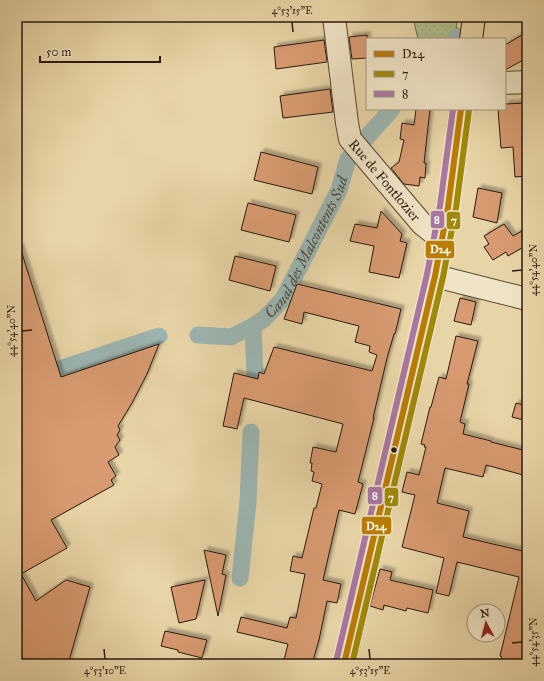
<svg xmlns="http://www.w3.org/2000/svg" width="544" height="681" viewBox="0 0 544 681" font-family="'IM FELL Great Primer',serif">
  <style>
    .grass { fill: url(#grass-dots); stroke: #6c6c4e }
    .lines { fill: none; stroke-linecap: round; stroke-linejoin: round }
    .canal { stroke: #9bb6b2; stroke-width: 17 }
    .building { fill: #d89a70; stroke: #291911; filter: url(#shadow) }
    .minor-casing { stroke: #594836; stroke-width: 24 }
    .major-casing { stroke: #291911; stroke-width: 24 }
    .minor { stroke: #f0e4c6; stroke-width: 22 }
    .major { stroke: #e8d5a7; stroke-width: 22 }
    .bus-1-casing { stroke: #f0e4c6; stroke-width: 9 }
    .bus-2-casing { stroke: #f0e4c6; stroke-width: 9 }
    .bus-3-casing { stroke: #f0e4c6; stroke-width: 9 }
    .bus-1 { stroke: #b97c05; stroke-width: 6 }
    .bus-2 { stroke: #9f8908; stroke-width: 6 }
    .bus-3 { stroke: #a877a1; stroke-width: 6 }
    .ticks { fill: none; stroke: #291911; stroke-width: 1.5 }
    .bus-dot { fill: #291911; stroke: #f0e4c6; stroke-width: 1.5 }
    .labels { text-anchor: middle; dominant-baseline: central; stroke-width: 4; stroke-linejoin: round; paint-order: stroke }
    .street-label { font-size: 14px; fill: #291911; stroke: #f0e4c6 }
    .water-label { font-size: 15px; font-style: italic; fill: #4b4841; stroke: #f0e4c6 }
    .line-badge { stroke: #f0e4c6; stroke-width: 1.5 }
    .badge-label { font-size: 11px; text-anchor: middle; font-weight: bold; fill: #fff }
    .neatline { fill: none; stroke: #291911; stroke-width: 1.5 }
    .ticks-label { font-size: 10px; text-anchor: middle; fill: #291911 }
  </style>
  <defs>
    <pattern id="grass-dots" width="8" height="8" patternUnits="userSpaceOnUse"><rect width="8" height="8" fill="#afbe8c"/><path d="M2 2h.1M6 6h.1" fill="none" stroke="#97a378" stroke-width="1.8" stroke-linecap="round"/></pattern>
    <filter id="shadow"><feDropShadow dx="3.5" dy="-3.5" stdDeviation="1" flood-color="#0004"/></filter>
  </defs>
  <rect width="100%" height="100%" fill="#e8d5a7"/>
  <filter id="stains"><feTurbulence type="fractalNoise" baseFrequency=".005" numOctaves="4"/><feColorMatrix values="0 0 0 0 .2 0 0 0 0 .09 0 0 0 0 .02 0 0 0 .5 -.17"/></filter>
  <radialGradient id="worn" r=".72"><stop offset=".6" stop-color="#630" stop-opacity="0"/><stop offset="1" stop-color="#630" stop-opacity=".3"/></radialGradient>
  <!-- grass -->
  <path class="grass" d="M413,17H458L456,28H458V33L452,39H418Z"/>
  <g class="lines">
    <!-- canal -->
    <g class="canal">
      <path d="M455,39L458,37"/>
      <path d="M365,139L392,109"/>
      <path d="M253,326L255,375"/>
      <path id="s1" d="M198,335L231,337L253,326L264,319L283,299L339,190L348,159"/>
      <path d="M17,383L159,336"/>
      <path d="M240,578L248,502L251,432"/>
    </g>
  </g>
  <!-- building -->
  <path class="building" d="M527,32V58L505,70V45Z
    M367,35V58L352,59L349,37Z
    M324,40L327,62L276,69L274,47Z
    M330,89L333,112L283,118L280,96Z
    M527,103V176L515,177L513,147L501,148L498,109H505V104Z
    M416,109H430L424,163H426L425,178L420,177L419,186L404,184L391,168L399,162L404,140L400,139L402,123L414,125Z
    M261,152L318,167L312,194L254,180Z
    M478,188L502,193L497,223L473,217Z
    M248,203L296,215L289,242L241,230Z
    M381,211L402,234L400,241L407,243L399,278L369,272L374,246L350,241L355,224L377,228Z
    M504,224L513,236L522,231L527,238V245L508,256L506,252L493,260L484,247L489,244L484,236Z
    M20,247L61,377L159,344L147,374L132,403L118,426L120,430L117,435L120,440L115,447L119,455L108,462L116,476L111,480L114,485L51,520L67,548L21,574L36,601L66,580L90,587L68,664H17V248Z
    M235,256L276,266L270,291L229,280Z
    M297,284L401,309L395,334H394L387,358L373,418H374L358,482L363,484L355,514L339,510L323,580L341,584L337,603L327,601L319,640L312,664H283L288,644L237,632L241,617L287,628L290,617L296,618L305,574L290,571L293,556L302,558L314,508H316L322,484L312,481L314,472L311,471L312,463H310L313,447L336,452L343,424L244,398L237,429L223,426L234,373L258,379L259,372L264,374L274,347L372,371L377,355L369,352L370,346L355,342L359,326L304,312L302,324L284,319Z
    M460,298L476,302L471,325L454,321Z
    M456,336L478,341L467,384H469L460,422L465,424L463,434L491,441V442L527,451V476L486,465L483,477L445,468L437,503L469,511L463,537L527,552V656L525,664H500L502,657L500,656L519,577L457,562L449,596L436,593L444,558L402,547L415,495L402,492L407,472L419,475L426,447H424L425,445L421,444L430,407H431L439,377L446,379Z
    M516,403L527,406V421L512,417Z
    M204,550L226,555L222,574L226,575L218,616Z
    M380,569L392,572L390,580L433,590L428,613L407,608L406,611L384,605L383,610L370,606Z
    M205,580L196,619L179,623L171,587Z
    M165,631L207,640L202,658L178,652V650L161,646Z"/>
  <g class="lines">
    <!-- minor casing -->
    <g class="minor-casing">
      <g id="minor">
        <path id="s2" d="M334,17L347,123L350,139L422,224L432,232L443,234"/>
        <path d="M505,83L527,82"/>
        <path d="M435,276L527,299"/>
      </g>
    </g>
    <!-- major casing -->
    <g class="major-casing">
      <path id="major" d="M471,39L474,17
        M344,664L435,276L448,207L461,109"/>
    </g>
    <!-- minor -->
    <use href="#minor" class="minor"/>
    <!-- major -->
    <use href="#major" class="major"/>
    <!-- bus-1 casing -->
    <g class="bus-1-casing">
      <path id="bus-1" d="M344,664L435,276L448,207L461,109"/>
    </g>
    <!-- bus-2 casing -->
    <g class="bus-2-casing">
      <path id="bus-2" d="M352,664L443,277L456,208L469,110"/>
    </g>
    <!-- bus-3 casing -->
    <g class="bus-3-casing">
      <path id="bus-3" d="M336,662L427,274L440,206L453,109"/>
    </g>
    <!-- bus-1 -->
    <use href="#bus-1" class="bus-1"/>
    <!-- bus-2 -->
    <use href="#bus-2" class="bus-2"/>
    <!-- bus-3 -->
    <use href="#bus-3" class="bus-3"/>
  </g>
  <!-- ticks -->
  <path class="ticks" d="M292,22L293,32M512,271L522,270M22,331L32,330M512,643L522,642M104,649L105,659M369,649L370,659"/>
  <!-- markers -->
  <circle class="bus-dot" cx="394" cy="450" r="3.5"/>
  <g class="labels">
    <!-- street labels -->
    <g class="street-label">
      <text stroke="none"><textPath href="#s2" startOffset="177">Rue de Fontlozier</textPath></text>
    </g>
    <!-- water labels -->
    <g class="water-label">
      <text stroke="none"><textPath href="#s1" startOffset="155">Canal des Malcontents Sud</textPath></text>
    </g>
  </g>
  <g class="line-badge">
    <rect x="430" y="210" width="15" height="19" rx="4" fill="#a877a1"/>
    <rect x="446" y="211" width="15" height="19" rx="4" fill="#9f8908"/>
    <rect x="425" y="240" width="30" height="19" rx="4" fill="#b97c05"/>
    <rect x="367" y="486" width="16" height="19" rx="4" fill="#a877a1"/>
    <rect x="384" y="487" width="15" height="20" rx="4" fill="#9f8908"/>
    <rect x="361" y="516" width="31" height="19" rx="4" fill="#b97c05"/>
  </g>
  <g class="badge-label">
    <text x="437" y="223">8</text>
    <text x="454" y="224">7</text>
    <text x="440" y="253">D24</text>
    <text x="375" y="499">8</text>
    <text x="391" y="501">7</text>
    <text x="376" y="530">D24</text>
  </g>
  <!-- margin -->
  <rect width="544" height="681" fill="none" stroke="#e8d5a7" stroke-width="44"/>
  <!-- legend -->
  <rect x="366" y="38" width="140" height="72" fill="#f0e4c6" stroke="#a0937e"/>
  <rect x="374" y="51" width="20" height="6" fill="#b97c05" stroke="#a0937e"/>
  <text x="402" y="58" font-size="12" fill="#291911">D24</text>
  <rect x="374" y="71" width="20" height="6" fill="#9f8908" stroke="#a0937e"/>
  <text x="402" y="78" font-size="12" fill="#291911">7</text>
  <rect x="374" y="91" width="20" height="6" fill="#a877a1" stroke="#a0937e"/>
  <text x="402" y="98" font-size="12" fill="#291911">8</text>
  <!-- north arrow -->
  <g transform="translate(486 623) rotate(353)"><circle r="19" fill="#f0e4c6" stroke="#a0937e"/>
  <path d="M0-3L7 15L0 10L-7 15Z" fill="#8f2418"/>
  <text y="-6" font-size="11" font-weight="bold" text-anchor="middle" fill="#291911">N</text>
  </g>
  <!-- scale -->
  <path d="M40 56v6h120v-6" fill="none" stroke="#291911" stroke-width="2"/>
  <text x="46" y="56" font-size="12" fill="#291911" stroke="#f0e4c6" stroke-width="3" paint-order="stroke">50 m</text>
  <rect x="22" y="22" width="500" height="637" class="neatline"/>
  <g class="ticks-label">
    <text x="292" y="14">4°53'15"E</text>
    <text transform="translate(533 270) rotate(-90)" y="4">44°54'40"N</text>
    <text transform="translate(11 331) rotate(-90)" y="4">44°54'40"N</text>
    <text transform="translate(533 642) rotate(-90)" y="4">44°54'35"N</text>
    <text x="105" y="674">4°53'10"E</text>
    <text x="370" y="674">4°53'15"E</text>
  </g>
  <rect width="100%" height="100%" filter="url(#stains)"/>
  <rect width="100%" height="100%" fill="url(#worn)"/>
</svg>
